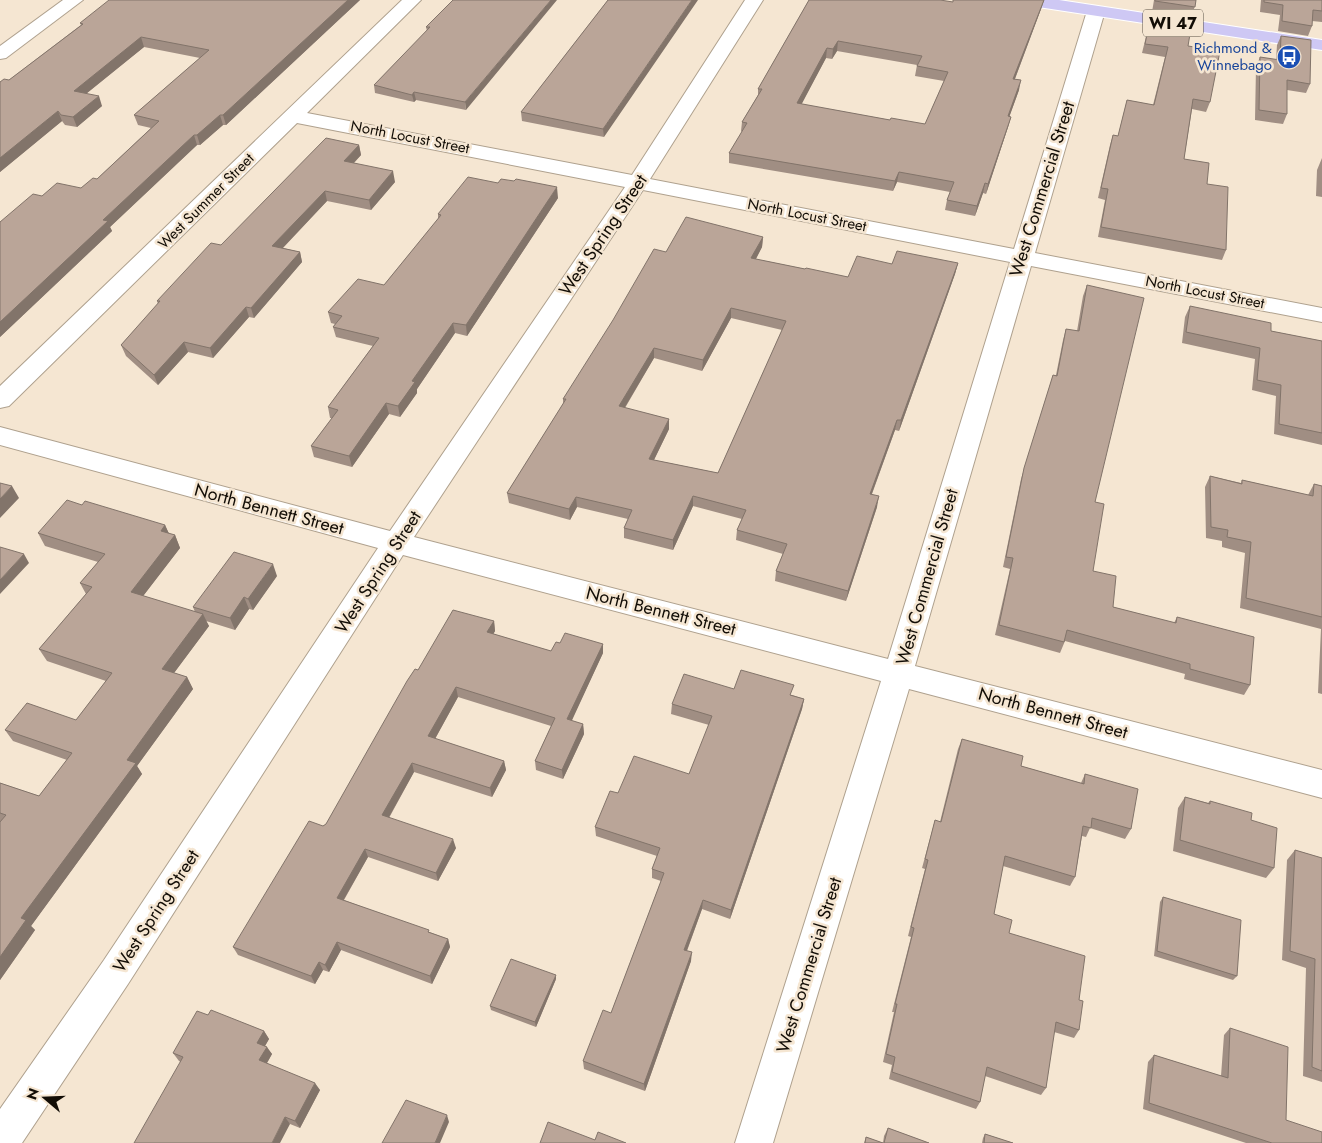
<svg xmlns="http://www.w3.org/2000/svg" width="1322" height="1143" viewBox="0 0 1322 1143" font-family="Jost,sans-serif">
  <style>
    .lines { fill: none; stroke-linecap: round; stroke-linejoin: round }
    .street-casing { stroke: #afa18e; stroke-width: 2 }
    .secondary-casing { stroke: #afa18e; stroke-width: 2 }
    .primary-casing { stroke: #fff; stroke-width: 2 }
    .street { fill: #fff; fill-rule: evenodd }
    .secondary { fill: #fff; fill-rule: evenodd }
    .primary { fill: #cec8f4; fill-rule: evenodd }
    .wall { fill: #a08e83; fill-rule: evenodd }
    .shaded-wall { fill: #82746a }
    .building { fill: #baa598; stroke: #82746a; fill-rule: evenodd }
    .labels { text-anchor: middle; dominant-baseline: central; stroke-width: 5; stroke-linejoin: round; paint-order: stroke }
    .far-transit-label { font-size: 15px; fill: #164399; stroke: #f5e6d2; text-anchor: end }
    .far-street-label { font-size: 15px; fill: #120d06; stroke: #f5e6d2 }
    .shield { fill: #f5e6d2; stroke: #564e43; stroke-width: 1 }
    .shield-label { font-size: 16px; font-weight: bold; fill: #120d06 }
    .street-label { font-size: 18px; fill: #120d06; stroke: #f5e6d2 }
  </style>
  <rect width="100%" height="100%" fill="#f5e6d2"/>
  <g class="lines">
    <!-- street casing -->
    <g class="street-casing">
      <path id="street" d="M402,0H421L307,113L632,175L745,0H763L650,179L1014,249L1087,11L1090,7H1102L1105,11L1035,253L1322,308V322L1031,266L915,666L1322,770V798L909,689L773,1143H735L881,681L403,555L128,984L22,1143H0V1109L104,960L378,548L0,445V427L390,531L625,187L297,123L9,406L0,408V386ZM643,190L1010,262L888,659L414,537Z"/>
    </g>
    <!-- secondary casing -->
    <g class="secondary-casing">
      <path id="secondary" d="M63,0H83L6,58L0,59V46Z"/>
    </g>
    <!-- primary casing -->
    <g class="primary-casing">
      <path id="primary" d="M1016,0H1059L1322,40V50L1025,5L1019,4Z"/>
    </g>
    <!-- street -->
    <use href="#street" class="street"/>
    <!-- secondary -->
    <use href="#secondary" class="secondary"/>
    <!-- primary -->
    <use href="#primary" class="primary"/>
  </g>
  <!-- wall -->
  <path class="wall" d="M360,0L226,125H223L200,145H197L110,227L112,231L0,337V222L42,196L81,188L97,179L151,128L138,125L134,115L200,58L144,47L86,94L102,106L77,127L65,125L62,121L0,172V82L9,80L81,25L80,23Z
    M453,0L466,110L416,100L414,102L375,93L374,85L427,31L426,27Z
    M608,0L604,137L522,121L521,112Z
    M809,0L953,2L1044,0L1041,9L1015,79L1019,90L1009,117H1011L1008,127L986,194L983,193L975,216L945,210L947,200L950,192L897,182L893,191L729,163V153L742,132L741,131L742,122L758,95V89ZM837,51L917,65L915,76L944,81L925,124L890,120L801,104L826,58L832,59Z
    M1154,0H1196L1192,18L1152,12Z
    M1261,0H1322V22L1312,21V26L1308,36L1278,31L1280,15L1260,12Z
    M1151,16L1188,46L1210,102L1206,112L1192,109L1184,159L1207,184L1226,250L1222,260L1098,237L1105,200L1098,198L1110,145L1113,135L1118,136L1127,100L1153,105L1165,57L1142,53Z
    M1281,36L1310,84L1306,93L1287,90V114L1283,124L1255,120L1256,67L1260,57L1276,60L1277,45Z
    M359,145L361,155L354,163L395,182L371,210L327,201L283,248L300,252L302,262L254,318L249,317L213,358L188,352L158,385L126,356L121,345L158,304L157,301L221,245Z
    M1322,158V197L1316,196L1317,170Z
    M558,198L467,336L455,333L417,389V393L400,417L389,414L352,467L314,457L311,446L332,418H330L328,407L373,346L336,337L333,327L335,324L331,323L328,312L384,285L438,219V214Z
    M763,237L762,247L756,259L805,269L848,277L892,264L958,263L955,274L899,431L895,430L872,494L877,507L846,601L775,581L776,571L783,554L736,540L737,530L742,519L693,506L673,550L624,538V528L628,519L577,507L570,520L509,503L507,493L563,404V399L666,252ZM731,318L782,330L718,473L654,460L669,429V419L625,408L654,358L702,371Z
    M1087,285L1095,502L1093,571L1113,607L1174,623L1177,617L1250,685L1244,695L1184,679L1185,674L1065,641L1060,653L995,635L1010,569L1003,567L1021,479L1053,375H1056L1063,340L1066,329L1077,331L1083,296Z
    M1190,306L1271,331L1322,341V445L1274,434L1276,396L1252,390L1255,359L1182,343L1185,317Z
    M1210,476L1241,483L1242,480L1308,495L1314,484L1322,486V694L1318,693L1321,629L1240,608L1245,553L1222,547V541L1206,538L1205,487Z
    M165,525L169,534L175,535L180,548L143,596L195,612L193,607L277,576L253,610L249,609L235,630L206,621L209,626L174,673L187,677L193,689L137,766L142,774L31,926L35,930L0,980V822L1,821H0V783L39,796L67,760L13,741L5,730L76,720L106,681L47,661L39,649L86,594L80,583L98,562L45,546L38,533Z
    M494,621L495,631L493,634L551,651L560,643L603,644V653L571,721L583,724L584,734L563,779L536,770L535,761L551,726L458,697L435,739L504,761L506,770L492,797L414,772L389,818L456,848L438,881L368,857L344,900L448,939L450,947L432,984L341,950L329,972L323,970L315,984L238,955L233,947L323,826L326,824L418,670Z
    M734,689L792,695L804,699L802,709L730,919L702,909L687,951L691,961L645,1091L584,1069L583,1061L611,1013L661,881L652,878V869L657,856L596,836L595,827L618,793L689,774L709,725L671,714L672,704Z
    M962,739L1021,766L1081,783L1085,774L1131,829L1125,839L1090,828L1086,837L1082,836L1075,877L1070,886L1003,866L994,914L1009,933L1079,1000V1030L1074,1038L1054,1032L1046,1088L1041,1095L985,1076L980,1102L976,1109L889,1079L892,1065L883,1062L894,1012H892L911,937L908,936L925,869L922,868L935,820L940,822L958,749Z
    M1185,797L1208,803L1210,801L1251,820L1274,868L1266,878L1173,851L1178,808Z
    M1295,850L1322,858V1082L1303,1076L1306,968L1282,960L1287,860Z
    M1163,897L1237,976L1233,980L1154,956L1160,902Z
    M556,979L536,1027L491,1010L490,1006Z
    M208,1015L264,1031L269,1039L265,1046L272,1054L267,1063L320,1090L300,1128L290,1124L179,1061L173,1053Z
    M1230,1028L1286,1120L1322,1143H1246L1143,1109L1148,1062L1154,1055L1221,1076L1224,1035Z
    M888,1128L929,1143H864L866,1137L883,1143L884,1136Z
    M985,1134L1013,1143H982L983,1138Z"/>
  <!-- shaded-wall -->
  <path class="shaded-wall" d="M348,0H360L226,125L223,115Z
    M551,0H557L466,110L465,102Z
    M692,0H698L604,137L603,129Z
    M1044,0L1041,9L1011,89L1013,79Z
    M141,37L144,47L77,101L74,91Z
    M838,41L837,51L832,59L833,49Z
    M827,48L826,58L797,113V103Z
    M1021,80L1019,90L1006,126L1008,116Z
    M414,92L416,100L414,102L412,95Z
    M99,96L102,106L77,127L73,117Z
    M58,111L62,121L0,172V158Z
    M220,115L223,125L200,145L197,135Z
    M1011,117L1008,127L986,194L988,184Z
    M194,135L197,145L110,227L112,231L0,337V322L103,220Z
    M359,145L361,155L346,171L344,161Z
    M393,171L395,182L371,210L369,200Z
    M899,172L897,182L893,191L895,181Z
    M985,183L983,193L975,216L977,206Z
    M557,187L558,198L467,336L466,325Z
    M325,191L327,201L275,256L272,246Z
    M763,237L762,247L751,268V258Z
    M300,252L302,262L254,318L251,308Z
    M958,263L955,274L899,431L901,420Z
    M246,307L249,317L213,358L210,348Z
    M731,308V318L702,371L703,360Z
    M453,323L455,333L417,389V393L400,417L398,406L412,381Z
    M184,342L188,352L158,385L154,375Z
    M654,348V358L619,417V406Z
    M386,403L389,414L352,467L349,456Z
    M669,419V429L649,470V459Z
    M897,420L895,430L868,504L870,494Z
    M12,486L19,498L0,518V499Z
    M693,496V506L673,550V540Z
    M879,496L877,507L846,601L848,591Z
    M576,497L577,507L570,520L569,509Z
    M165,525L171,538L161,531Z
    M175,535L180,548L137,604L131,592Z
    M24,554L29,563L0,594V580Z
    M273,564L277,576L253,610L248,599Z
    M244,597L249,609L235,630L230,618Z
    M203,614L209,626L168,681L162,669Z
    M494,621L495,631L489,642L487,632Z
    M603,644V653L568,729L567,719Z
    M187,677L193,689L137,766L142,774L31,926L35,930L0,980V957L21,918L127,760Z
    M456,687L458,697L431,746L428,736Z
    M804,699L802,709L730,919L731,910Z
    M583,724L584,734L563,779L562,770Z
    M504,761L506,770L492,797L490,788Z
    M412,763L414,772L385,824L382,815Z
    M453,839L456,848L438,881L436,873Z
    M365,849L368,857L340,906L337,898Z
    M703,900L702,909L684,958V950Z
    M448,939L450,947L432,984L430,976Z
    M337,942L341,950L329,972L325,965Z
    M692,952L691,961L645,1091L644,1084Z
    M319,962L323,970L315,984L311,976Z
    M556,975V979L536,1027L535,1022Z
    M264,1031L269,1039L262,1051L257,1043Z
    M267,1047L272,1054L264,1068L259,1060Z
    M315,1083L320,1090L300,1128L295,1121Z
    M447,1115L449,1122L440,1143H435Z
    M285,1117L290,1124L280,1143H272Z"/>
  <!-- building -->
  <path class="building" d="M109,0H348L223,115H220L197,135H194L103,220L108,221L0,322V222L33,194L42,196L57,183L81,188L93,178L97,179L159,121L134,115L209,50L141,37L74,91L99,96L73,117L61,115L58,111L0,158V82L4,79L9,80L83,24L80,23Z
    M453,0H551L465,102L414,92L412,95L374,85L430,27H426Z
    M608,0H692L603,129L521,112Z
    M809,0H940L953,2V0H1044L1013,79L1021,80L1008,116L1011,117L988,184L985,183L977,206L947,200L954,182L899,172L895,181L729,153L747,123L742,122L762,89H758ZM838,41L922,56L917,66L948,72L925,124L891,118L890,120L797,103L827,48L833,49Z
    M1155,0H1196L1195,7L1155,1Z
    M1264,0H1322V11L1313,10L1312,26L1282,21L1283,5L1264,2Z
    M1151,16L1192,22L1188,46L1220,51L1210,102L1193,99L1184,159L1209,163L1207,184L1228,187L1226,250L1101,227L1108,189L1101,188L1113,135L1118,136L1127,100L1154,105L1168,47L1145,44Z
    M1281,36L1311,40L1310,84L1287,80V114L1259,110L1260,57L1280,60Z
    M326,138L359,145L344,161L393,171L369,200L325,191L272,246L300,252L251,308L246,307L210,348L184,342L154,375L121,345L160,301H157L211,243L221,245Z
    M468,177L498,183L501,179L514,181L516,179L557,187L466,325L453,323L412,381L415,382L398,406L386,403L349,456L311,446L338,410L328,407L379,338L333,327L342,316L328,312L358,279L384,285L441,215L438,214Z
    M686,217L763,237L751,258L805,269L806,268L848,277L857,256L892,264L897,251L958,263L901,420H897L870,494L879,496L848,591L776,571L787,544L737,530L746,510L693,496L673,540L624,528L632,510L576,497L569,509L507,493L566,399H563L613,320L654,249L666,252ZM731,308L786,321L718,473L649,459L669,419L619,406L654,348L703,360Z
    M1087,285L1144,298L1095,502L1104,504L1093,571L1116,576L1113,607L1176,623L1177,617L1254,637L1250,685L1190,669V664L1067,630L1064,642L999,625L1013,558L1006,557L1024,468L1053,375L1057,376L1066,329L1079,331Z
    M1190,306L1271,323V331L1322,341V433L1279,424L1281,385L1257,380L1260,348L1186,332Z
    M1210,476L1242,484V480L1313,496L1314,484L1322,486V617L1246,598L1251,542L1227,537L1228,530L1211,527Z
    M0,483L12,486L0,499Z
    M67,500L82,505L85,501L165,525L161,531L175,535L131,592L203,614L162,669L187,677L127,760L136,763L21,918L26,920L0,957V822L6,815L0,813V783L39,796L72,753L5,730L27,703L76,720L112,673L39,649L92,587L80,583L105,554L38,533Z
    M0,547L24,554L0,580Z
    M234,552L273,564L248,599L244,597L230,618L193,607Z
    M453,610L494,621L487,632L551,651L556,642L560,643L565,633L603,644L567,719L583,724L562,770L535,761L555,718L456,687L428,736L504,761L490,788L412,763L382,815L453,839L436,873L365,849L337,898L429,930L428,932L448,939L430,976L337,942L325,965L319,962L311,976L233,947L309,821L323,826L326,824L407,681L415,669L418,670Z
    M741,670L794,685L790,695L804,699L731,910L703,900L684,950L692,952L644,1084L583,1061L603,1010L611,1013L664,873L652,869L660,848L595,827L610,791L618,793L634,756L689,774L712,716L672,704L684,674L734,689Z
    M962,739L1023,756L1021,766L1084,784L1085,774L1138,789L1131,829L1092,818L1091,828L1083,826L1075,877L1005,856L994,914L1012,920L1009,933L1085,956L1079,1000L1083,1001L1079,1030L1056,1022L1046,1088L987,1067L980,1102L892,1072L895,1057L886,1054L897,1004H895L914,928L911,927L928,860L925,859L935,820L941,822Z
    M1185,797L1210,804V801L1252,813L1251,820L1277,828L1274,868L1180,840Z
    M1295,850L1322,858V1071L1312,1067L1315,959L1290,951Z
    M1163,897L1241,920L1237,976L1157,951Z
    M511,959L556,975L535,1022L490,1006Z
    M211,1010L264,1031L257,1043L267,1047L259,1060L315,1083L295,1121L285,1117L272,1143H134L183,1057L173,1053L197,1011L208,1015Z
    M1230,1028L1288,1047L1286,1120L1322,1132V1143H1272L1149,1103L1154,1055L1228,1078Z
    M406,1100L447,1115L435,1143H382Z
    M548,1122L595,1140L598,1132L626,1143H540Z
    M888,1128L929,1143H884Z
    M985,1134L1013,1143H984Z
    M866,1137L883,1143H865Z"/>
  <!-- icons -->
  <defs>
    <g id="bus-disc" transform="scale(1.25)"><circle r="9.5" fill="#1a4fb4" stroke="#f5e6d2"/><path d="M-5-6H5V4H4V6H2V4H-2V6H-4V4H-5ZM-3.5-4V0h7V-4ZM-3.5 1.2v1.5H-2V1.2ZM2 1.2v1.5H3.5V1.2Z" fill="#fff"/></g>
  </defs>
  <g fill-rule="evenodd">
    <use href="#bus-disc" x="1289" y="57"/>
  </g>
  <g class="labels">
    <!-- far-transit labels -->
    <g class="far-transit-label">
      <text x="1272" y="48">Richmond &amp;<tspan x="1272" dy="17">Winnebago</tspan></text>
    </g>
    <!-- far-street labels -->
    <g class="far-street-label">
      <text transform="translate(410 137) rotate(11)">North Locust Street</text>
      <text transform="translate(206 201) rotate(-45)">West Summer Street</text>
      <text transform="translate(807 215) rotate(11)">North Locust Street</text>
      <text transform="translate(1205 292) rotate(11)">North Locust Street</text>
    </g>
    <!-- shield labels -->
    <rect class="shield" x="1143" y="9.5" width="60" height="27" rx="4"/>
    <g class="shield-label">
      <text x="1173" y="23">WI 47</text>
    </g>
    <!-- street labels -->
    <g class="street-label">
      <text transform="translate(1042 189) rotate(-73)">West Commercial Street</text>
      <text transform="translate(603 235) rotate(-56)">West Spring Street</text>
      <text transform="translate(269 509) rotate(15)">North Bennett Street</text>
      <text transform="translate(378 572) rotate(-57)">West Spring Street</text>
      <text transform="translate(927 577) rotate(-74)">West Commercial Street</text>
      <text transform="translate(661 611) rotate(14)">North Bennett Street</text>
      <text transform="translate(1053 713) rotate(15)">North Bennett Street</text>
      <text transform="translate(156 911) rotate(-57)">West Spring Street</text>
      <text transform="translate(809 965) rotate(-73)">West Commercial Street</text>
    </g>
  </g>
  <!-- north arrow -->
  <g transform="translate(45 1098) rotate(289)" stroke="#f5e6d2" stroke-width="4" paint-order="stroke">
  <path d="M0-4L9 19L0 12L-9 19Z" fill="#120d06"/>
  <text y="-8" font-size="14" font-weight="bold" text-anchor="middle" fill="#120d06">N</text>
  </g>
</svg>
